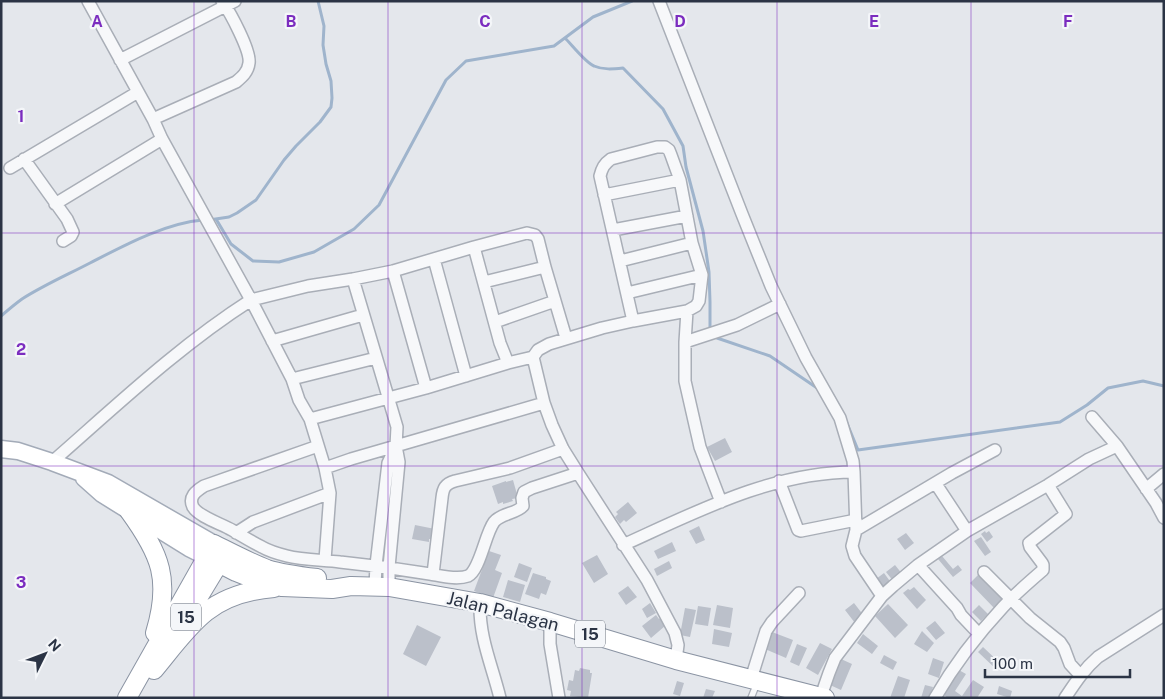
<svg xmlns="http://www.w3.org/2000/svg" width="1165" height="699" viewBox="0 0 1165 699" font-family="'Public Sans',sans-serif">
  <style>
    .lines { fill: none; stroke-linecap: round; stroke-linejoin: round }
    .stream { stroke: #9fb4cc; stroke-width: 3 }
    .building { fill: #bbc0ca }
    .service-casing { stroke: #a9aeb7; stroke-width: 8 }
    .minor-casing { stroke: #a9aeb7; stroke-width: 14 }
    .primary-casing { stroke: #a3abb8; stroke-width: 19 }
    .trunk-casing { stroke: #8b94a3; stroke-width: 20 }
    .service { stroke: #f7f8fa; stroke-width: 5.5 }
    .minor { stroke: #f7f8fa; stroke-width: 11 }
    .primary { stroke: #fff; stroke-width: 16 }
    .trunk { stroke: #fff; stroke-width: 18 }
    .grid { fill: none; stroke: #7b2cbf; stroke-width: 1; stroke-opacity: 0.55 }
    .labels { text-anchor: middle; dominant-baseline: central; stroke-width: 4.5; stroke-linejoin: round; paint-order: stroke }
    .shield { fill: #f4f6f9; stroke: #676e7b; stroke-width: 1 }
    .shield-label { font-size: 16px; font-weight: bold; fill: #2b3445 }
    .street-label { font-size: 18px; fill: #2b3445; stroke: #f4f6f9 }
    .grid-label { font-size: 16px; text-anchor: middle; font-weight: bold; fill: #7b2cbf; stroke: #f4f6f9; stroke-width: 4.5; stroke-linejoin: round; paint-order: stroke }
  </style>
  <rect width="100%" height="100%" fill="#e4e7ec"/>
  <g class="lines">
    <!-- stream -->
    <path class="stream" d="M565,38C572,45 586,63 594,66C603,70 613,69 623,68L663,109L683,146L686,167L703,231L709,272L710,302V328L712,331
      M216,219L231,244L253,261L279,262L314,252L354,229L379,205L446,80L466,61L554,46L593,17L632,1
      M209,220L229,217L237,213L256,200L284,160L296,146L320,122L331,107L332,98L331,81L326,64L323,45L324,26L318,1
      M1,316C8,310 15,304 22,299C44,285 67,275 90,263C123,246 165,223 203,220
      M715,336L717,338L770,356L820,390
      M844,416L858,450L1060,422L1087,405L1108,388L1143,381L1164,386"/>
  </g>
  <!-- building -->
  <path class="building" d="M725,438L732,452L715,461L707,447Z
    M513,480L518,498L512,499L513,501L503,504V502L498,504L492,486L506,481V482Z
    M628,502L637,513L626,522L624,520L620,524L615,517L618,514L616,512Z
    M415,525L435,529L434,540L429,539V542L412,539Z
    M699,526L705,540L696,544L689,531Z
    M985,531L986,533L989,531L993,537L987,542L981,534Z
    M906,533L914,543L905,550L897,539Z
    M981,537L991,552L985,556L974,541Z
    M672,542L676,551L658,559L654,551Z
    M489,551L501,555L495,570L502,573L493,598L474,591Z
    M597,555L608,574L594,583L582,563Z
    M942,556L953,569L958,565L962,570L953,577L938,559Z
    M669,561L672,568L657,576L654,569Z
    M519,563L532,568L527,582L514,577Z
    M895,565L903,575L894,582L886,572Z
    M533,573L546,577V579L551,581L546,595L541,593L539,599L525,594Z
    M884,573L892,584L884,590L876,579Z
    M979,574L1004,601L995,609L970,583Z
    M508,580L525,585L520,602L503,597Z
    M628,586L637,597L626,605L618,593Z
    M914,587L926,600L917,609L903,593L908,589L910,590Z
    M650,603L656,613L647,618L642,609Z
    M854,603L864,616L855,623L845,610Z
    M888,604L908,625L895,638L875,616Z
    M717,605L733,608L730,628L713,625Z
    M979,605L988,614L981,621L972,612Z
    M698,606L711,608L708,626L695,624Z
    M685,608L696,610L690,637L680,635Z
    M656,615L659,619L663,616L667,623L664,625L665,626L651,638L642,626Z
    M935,621L945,633L936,640L926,628Z
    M417,625L441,637L426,666L403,654Z
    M714,629L732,633L729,647L712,644Z
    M922,631L934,643L927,652L914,644Z
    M772,632L793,640L786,658L765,649Z
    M863,634L878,646L872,654L857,643Z
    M820,643L832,649L818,675L806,668Z
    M797,644L807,648L799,666L790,662Z
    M983,647L1002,665L997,670L978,652Z
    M884,655L897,662L893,670L880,663Z
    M933,658L944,662L939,678L928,674Z
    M841,659L852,664L841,690L830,685Z
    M580,668L590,670V673H592L588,698L570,696L571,691L567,690L569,680L573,681L575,670L579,671Z
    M957,669L966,674L955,691L962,696L973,680L984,687L977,698H948L941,693Z
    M898,676L910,680L904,698H890Z
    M677,681L684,683L680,696L673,694Z
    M925,685L933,687L929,698H921Z
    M999,686L1012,691L1010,698L997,694Z
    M706,689L715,691L712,698H703Z"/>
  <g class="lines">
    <!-- service casing -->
    <g class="service-casing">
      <path id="service" d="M751,698L757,683"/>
    </g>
    <!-- minor casing -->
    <g class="minor-casing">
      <path id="minor" d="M659,1L742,214L771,286L806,358L840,418L853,461L854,472
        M120,60L235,1
        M153,119L236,82C242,77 248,72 249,63C251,51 230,12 222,1
        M24,159L67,219L73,232L71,236L63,241
        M10,168L138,92
        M604,195L680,180
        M55,204L162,139
        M613,230L687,216
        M474,247L500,343L508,363
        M434,259L466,376
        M620,261L692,243
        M393,271L426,388
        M484,282L545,267
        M627,293L702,275
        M687,311L685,342V381L700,447L721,502
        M633,321L600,176C602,168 604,164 611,159L657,147H665L669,150L671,155L680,180L692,243L702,275L699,301L696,306L687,311L633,321L602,328L549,344L538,350L533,357L544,403L552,425L563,449L578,473L647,580L675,633L678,645L676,660
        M495,322L555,301
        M272,341L363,315
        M685,342L737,325L780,304
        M292,379L376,358
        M1092,417L1117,446
        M310,419L426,388L508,363L533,357
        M318,446L204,486C196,491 188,497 193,507C199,517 222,524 232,530C242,536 252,542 262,547C269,551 279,554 287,556C302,560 324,560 340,562C370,565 400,569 430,574C442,576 457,580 468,576C480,570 485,534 494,522C501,513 516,514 523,506L522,498L524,492L532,488L578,473
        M52,462C116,406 179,346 251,300L162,139L153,119L88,1
        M325,468L351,459L544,403
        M779,481L798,530L801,531L856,520
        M936,484L967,531
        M1146,489L1164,474
        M856,530L952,473L995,450
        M236,533L253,522L330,493
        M623,545C696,512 772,472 854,472L856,530L852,546L855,556L882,596
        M325,560L330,493L325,468L310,419L299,400L292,379L251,300L308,286L353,279
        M918,565L957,608L961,615L979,634
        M984,572L1030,618L1060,642L1064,648L1070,664L1080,675
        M433,574L442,498C443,488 445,484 455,481L510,468L563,449
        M375,586L376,565L388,463L396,446
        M389,587V567L399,462L396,446L397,427L353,279L393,271L474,247L527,233L535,235L538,239L545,267L566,338
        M480,603C479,638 492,665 500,698
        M550,622V644L559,698
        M751,679L766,631L772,622L799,593
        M821,696L829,673L835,658L882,596L893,586L918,565L967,531L1048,485L1089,459L1117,446L1156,503L1164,518
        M935,698C954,665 977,635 1003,607C1015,594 1029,582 1043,570V565L1042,563L1030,547L1029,543L1066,514L1048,485
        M1065,698C1075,683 1084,669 1098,657L1164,615"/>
    </g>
    <!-- primary casing -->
    <g class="primary-casing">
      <path id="primary" d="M1,449L18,451L52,462L108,483L214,544
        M84,478L102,494L189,548L207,557"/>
    </g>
    <!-- trunk casing -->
    <g class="trunk-casing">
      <path id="trunk" d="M129,511C161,555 171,580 155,633
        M207,557L236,572L256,580L282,587L332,589L351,586L389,587L480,603L550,622L676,660L825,698
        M169,646L224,555
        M154,670C170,651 186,628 206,612C225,597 250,590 274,588
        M127,698L214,544C232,553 249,562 267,569C283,574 300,576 317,578"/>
    </g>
    <!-- service -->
    <use href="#service" class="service"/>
    <!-- minor -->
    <use href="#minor" class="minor"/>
    <!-- primary -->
    <use href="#primary" class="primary"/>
    <!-- trunk -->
    <use href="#trunk" class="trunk"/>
  </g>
  <!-- grid -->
  <path class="grid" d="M194,1V698M388,1V698M582,1V698M777,1V698M971,1V698M1,233H1164M1,466H1164"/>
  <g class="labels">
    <!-- shield labels -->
    <g class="shield">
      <rect x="171" y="603.5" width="30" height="27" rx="4"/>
      <rect x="575" y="620.5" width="30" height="27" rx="4"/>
    </g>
    <g class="shield-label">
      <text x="186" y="617">15</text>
      <text x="590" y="634">15</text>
    </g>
    <!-- street labels -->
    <g class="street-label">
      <text transform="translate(503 611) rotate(14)">Jalan Palagan</text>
    </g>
  </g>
  <g class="grid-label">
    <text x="97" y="27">A</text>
    <text x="291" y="27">B</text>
    <text x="485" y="27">C</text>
    <text x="680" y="27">D</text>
    <text x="874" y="27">E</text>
    <text x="1068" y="27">F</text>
    <text x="21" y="122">1</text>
    <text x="21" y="355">2</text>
    <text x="21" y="588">3</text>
  </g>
  <!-- border -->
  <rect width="1165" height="699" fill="none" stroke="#2b3445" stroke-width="5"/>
  <!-- north arrow -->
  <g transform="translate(45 654) rotate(48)" stroke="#f4f6f9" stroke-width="4" paint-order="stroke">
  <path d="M0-4L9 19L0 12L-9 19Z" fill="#2b3445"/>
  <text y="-8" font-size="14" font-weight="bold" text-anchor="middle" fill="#2b3445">N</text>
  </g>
  <!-- scale -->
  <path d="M985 669v8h145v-8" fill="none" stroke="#2b3445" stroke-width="2.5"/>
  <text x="992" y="669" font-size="15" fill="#2b3445" stroke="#f4f6f9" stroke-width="4" paint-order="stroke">100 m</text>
</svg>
